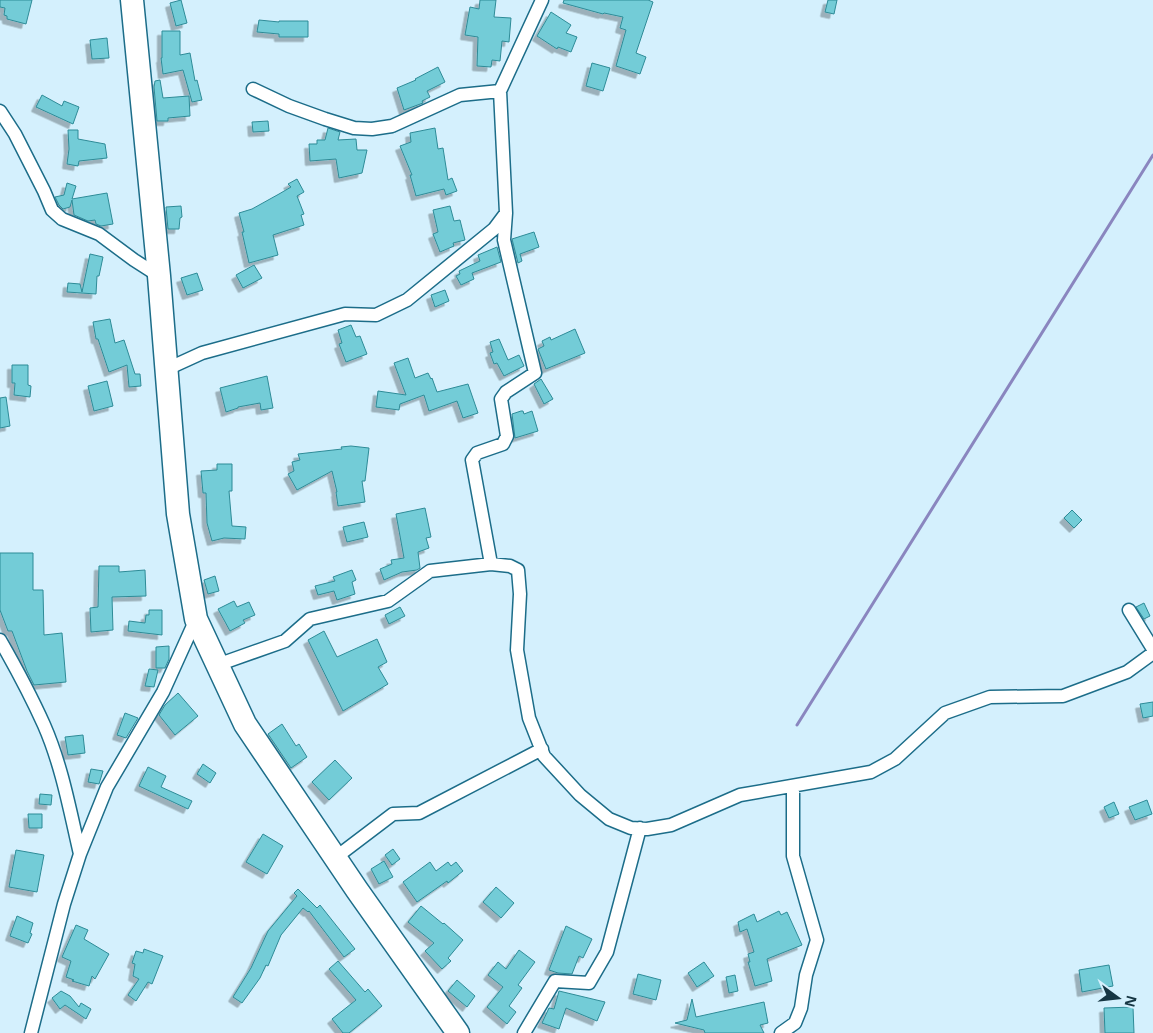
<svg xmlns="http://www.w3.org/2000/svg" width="1153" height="1033" viewBox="0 0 1153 1033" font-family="'Noto Sans',sans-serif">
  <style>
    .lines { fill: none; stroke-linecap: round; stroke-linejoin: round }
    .stream { stroke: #8a86bf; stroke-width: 3 }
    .building { fill: #73ccd7; stroke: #2e8b97; filter: url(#shadow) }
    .street-casing { stroke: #1c6d89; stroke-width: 15 }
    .highway-casing { stroke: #1c6d89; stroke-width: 25 }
    .street { stroke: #fff; stroke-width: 12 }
    .highway { stroke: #fff; stroke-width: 22 }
  </style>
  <defs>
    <filter id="shadow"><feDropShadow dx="-4.5" dy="4.5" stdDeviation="0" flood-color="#0004"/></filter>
  </defs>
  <rect width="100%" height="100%" fill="#d4f0fd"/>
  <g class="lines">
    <!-- stream -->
    <path class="stream" d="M797,725L1153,155"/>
  </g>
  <!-- building -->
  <path class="building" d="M0,0H32L26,24L7,19V16L4,15L5,8L0,7Z
    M181,0L187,23L176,26L170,3Z
    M480,0H496L494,17L511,18L509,42L502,41L500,61L492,60L491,67L477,66L478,37L465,35L470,7L479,9Z
    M564,0H648L653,2L636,53L646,57L640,74L616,66L626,30L620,28L623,17L604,13L603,14L563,3Z
    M828,0H837L834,14L825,12Z
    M551,12L571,25L566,33L577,37L571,52L558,47L557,49L537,36Z
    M259,20L279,22V21H308V37H279V34L257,32Z
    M162,31H180V55L190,53L195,81L197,80L202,100L192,102L183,70L163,74L161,58H162Z
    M107,38L109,58L92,59L90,40Z
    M592,63L610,68L603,91L586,86Z
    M438,67L445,82L427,91L430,97L422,101L423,103L404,110L397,88L416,80L415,79Z
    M160,80L163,98L189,96L190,116L168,118V121H157L154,87L155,81Z
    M42,95L62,106L64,101L79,107L73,124L36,107Z
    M268,121L269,131L253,132L252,122Z
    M328,128L340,132L338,140L356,139L357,150H367L362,173L339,178L336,159L310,161L309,144H317V140H325Z
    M435,128L438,149L443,148L448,180L452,178L457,191L446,195L444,189L416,196L410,175H412L400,146L411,142L410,133Z
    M68,130H78V139L105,144L107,158L79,161L78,166L67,164L69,149Z
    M297,179L304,192L297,196L304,214L301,215L304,225L273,235L278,255L249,263L242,232H244L239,213L252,209L279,194L291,187L288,184Z
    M67,183L76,186L72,199L107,193L113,224L101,226L96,224L95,220L88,221L74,215L72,200L70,207L63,209L59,205L55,197L64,195Z
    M181,206L182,217L180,218L179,229H168L166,207Z
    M450,206L454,221L460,220L465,240L453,243L454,246L440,252L433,234L438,232L433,210Z
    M534,232L539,247L520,254L522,261L518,263L512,239Z
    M497,247L501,262L472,273L474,279L461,285L456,276L460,274L459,271L480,261L478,255Z
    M90,254L103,257L99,276H97L96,294L67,292L68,283L80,284L82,292Z
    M254,265L262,278L243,288L236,275Z
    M197,273L203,290L187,295L181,278Z
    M445,290L449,301L435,307L431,295Z
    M110,319L115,343L124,340L135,374H140L141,386L129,387L127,365L109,372L98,339H96L93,322Z
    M351,325L356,337L360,336L367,354L346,362L339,344L342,343L338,330Z
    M575,329L585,353L546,369L538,349L544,346L542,341L550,337L551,340Z
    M499,339L508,360L519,355L524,366L504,376L497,363L494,364L490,353L493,352L490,342Z
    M408,358L415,378L428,373L431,379L432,378L437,392L468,384L478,413L463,418L457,401L429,411L424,395L400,404L399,410L376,407L378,391L406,395L394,363Z
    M12,365H28V385L31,386L30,397L14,395L15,383H12Z
    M267,376L273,408L261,410L260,403L238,407V408L226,412L220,388Z
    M541,379L553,399L544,404L534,384Z
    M107,381L113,406L94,411L88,386Z
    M6,397L10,426L0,428V398Z
    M521,411H523L524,414L532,411L538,431L515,438L512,414Z
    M351,446L369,448L365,481H362L365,502L338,506L336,492H337L332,471L297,490L288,474L294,471L292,462L300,460L298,454L342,449L341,447Z
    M217,464H232V491H229L232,526L246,527L245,539L224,538L212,541L207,523L206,493H203L201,471L217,470Z
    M425,508L431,537L426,538L429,548L418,552L420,568L417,570L402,572L384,580L380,569L392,564L391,560L404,558L396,514Z
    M1072,510L1082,520L1074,528L1064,518Z
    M364,522L368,537L347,542L343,527Z
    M0,553H33V590H43L44,635L62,633L66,682L34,685L27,671L12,631H8L0,610Z
    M99,566H119V572L145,570L146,596L112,597L113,630L91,632L90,608L98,607Z
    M352,570L356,580L352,582L355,594L337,600L334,591L318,595L315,586L335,581L333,577Z
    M215,576L219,591L208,594L204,580Z
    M234,601L237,607L249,602L255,615L243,620L245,623L230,631L218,609Z
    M1144,603L1150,616L1144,619L1136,607Z
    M400,607L405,616L389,624L385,615Z
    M149,610H162V635L128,631L129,621L145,623L146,615H149Z
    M324,631L337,657L377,639L387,662L378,667L388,684L343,711L308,640Z
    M169,646V659L165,668H156V647Z
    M149,669L158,670L154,687L145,686Z
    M178,693L198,716L175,735L159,715L165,705Z
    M1153,702V716L1143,718L1140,704Z
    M125,713L138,718L126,738L117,735Z
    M282,724L296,746L299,744L307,757L291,768L268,734Z
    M83,735L85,753L68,755L65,737Z
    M335,760L352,778L329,800L312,782Z
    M203,764L216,773L210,783L197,774Z
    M148,767L166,776L161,787L192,801L188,809L139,786Z
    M91,769L103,771L99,784L88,782Z
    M40,794L52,795L51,805L39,804Z
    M1147,800L1152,814L1135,820L1129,807Z
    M1114,802L1119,814L1109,818L1104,807Z
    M28,814H42V828H29Z
    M263,834L283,846L267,874L246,862Z
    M393,849L400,859L392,865L385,855Z
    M16,850L44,855L37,892L9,887Z
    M384,861L393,877L379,884L371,869Z
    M430,862L436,871L448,862L451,866L456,862L463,871L448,883L447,881L417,902L403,882Z
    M496,887L514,903L501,918L483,902Z
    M298,889L317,908L320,905L355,949L344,957L309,911L308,912L303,908L281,935L268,966L266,965L260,978L242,1003L233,997L251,968L268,931L297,896L294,893Z
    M421,906L443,924L444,923L463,940L448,958L451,961L442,969L425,951L434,943L408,922Z
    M779,911L781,915L787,912L802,945L767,959L772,981L755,986L748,962H750L748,954L754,952L747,929L740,932L738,922L754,914L757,922Z
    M17,916L33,923L30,933L32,934L28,943L10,936Z
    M76,925L88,930L84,939L109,954L95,979L92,976L89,986L72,981L74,980L66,977L71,961L62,957Z
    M566,926L592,939L583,958L579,956L572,974L558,973L549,970Z
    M144,949L163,956L152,984L148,982L136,1001L128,995L139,979L133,976L135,964L132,963L136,951L143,953Z
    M519,950L535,962L518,985L522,988L509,1006L516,1012L507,1024L487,1007L503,987L488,975L498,962L506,969Z
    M338,961L365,992L368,989L382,1006L349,1033H343L332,1019L356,1000L329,969Z
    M704,962L714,976L697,987L688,973Z
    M1109,965L1113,986L1082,992L1079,970Z
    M638,974L661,980L656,1000L633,994Z
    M735,975L738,991L729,993L726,977Z
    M457,980L475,996L467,1007L448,991Z
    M61,991L70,996L79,1007L81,1003L91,1009L86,1019L65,1005L60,1009L52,998Z
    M559,991L605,1002L597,1021L566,1008L559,1029L542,1023L549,1008L554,1009Z
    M692,999L696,1017L764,1002L768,1023L760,1025L764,1033H705L704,1030L675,1023L687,1020Z
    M1133,1007L1134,1033H1105L1104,1008Z"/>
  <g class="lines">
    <!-- street casing -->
    <g class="street-casing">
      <path id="street" d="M253,89L289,106L325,119L354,128L372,129L392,126L460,95L500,91
        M0,111L15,134L44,191L52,210L62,219L99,234L134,260L159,276
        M167,369L202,353L345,314L376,315L407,300L494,229L506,213
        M491,564L472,460L477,453L503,444L507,436L501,399L506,392L535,373L504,240L506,213L500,91L542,0
        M1129,610L1153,649
        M0,640C16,668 31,696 44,725C62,766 70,811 80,854
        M217,665L285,641L310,619L388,601L430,571L491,564L510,566L518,570L520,594L517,650L529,718L544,756L580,795L609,819L631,828L647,829L671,825L740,795L871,772L895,759L945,713L990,697L1063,696L1127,672L1153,653
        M335,858L393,814L419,813L542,749
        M31,1033L64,904L80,854L107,787L163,692L196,619
        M524,1033L555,981L589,983L607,952L640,828
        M781,1033L795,1023L801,1008L806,975L817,940L793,856V786"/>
    </g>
    <!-- highway casing -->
    <g class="highway-casing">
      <path id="highway" d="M132,0L159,276L178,514L196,619L245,724L357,890L458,1033"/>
    </g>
    <!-- street -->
    <use href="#street" class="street"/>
    <!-- highway -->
    <use href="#highway" class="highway"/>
  </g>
  <!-- north arrow -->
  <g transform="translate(1118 998) rotate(105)" stroke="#d4f0fd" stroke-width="4" paint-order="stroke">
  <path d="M0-4L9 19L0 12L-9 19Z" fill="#163643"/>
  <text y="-8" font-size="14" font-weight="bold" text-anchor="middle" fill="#163643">N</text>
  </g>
</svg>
